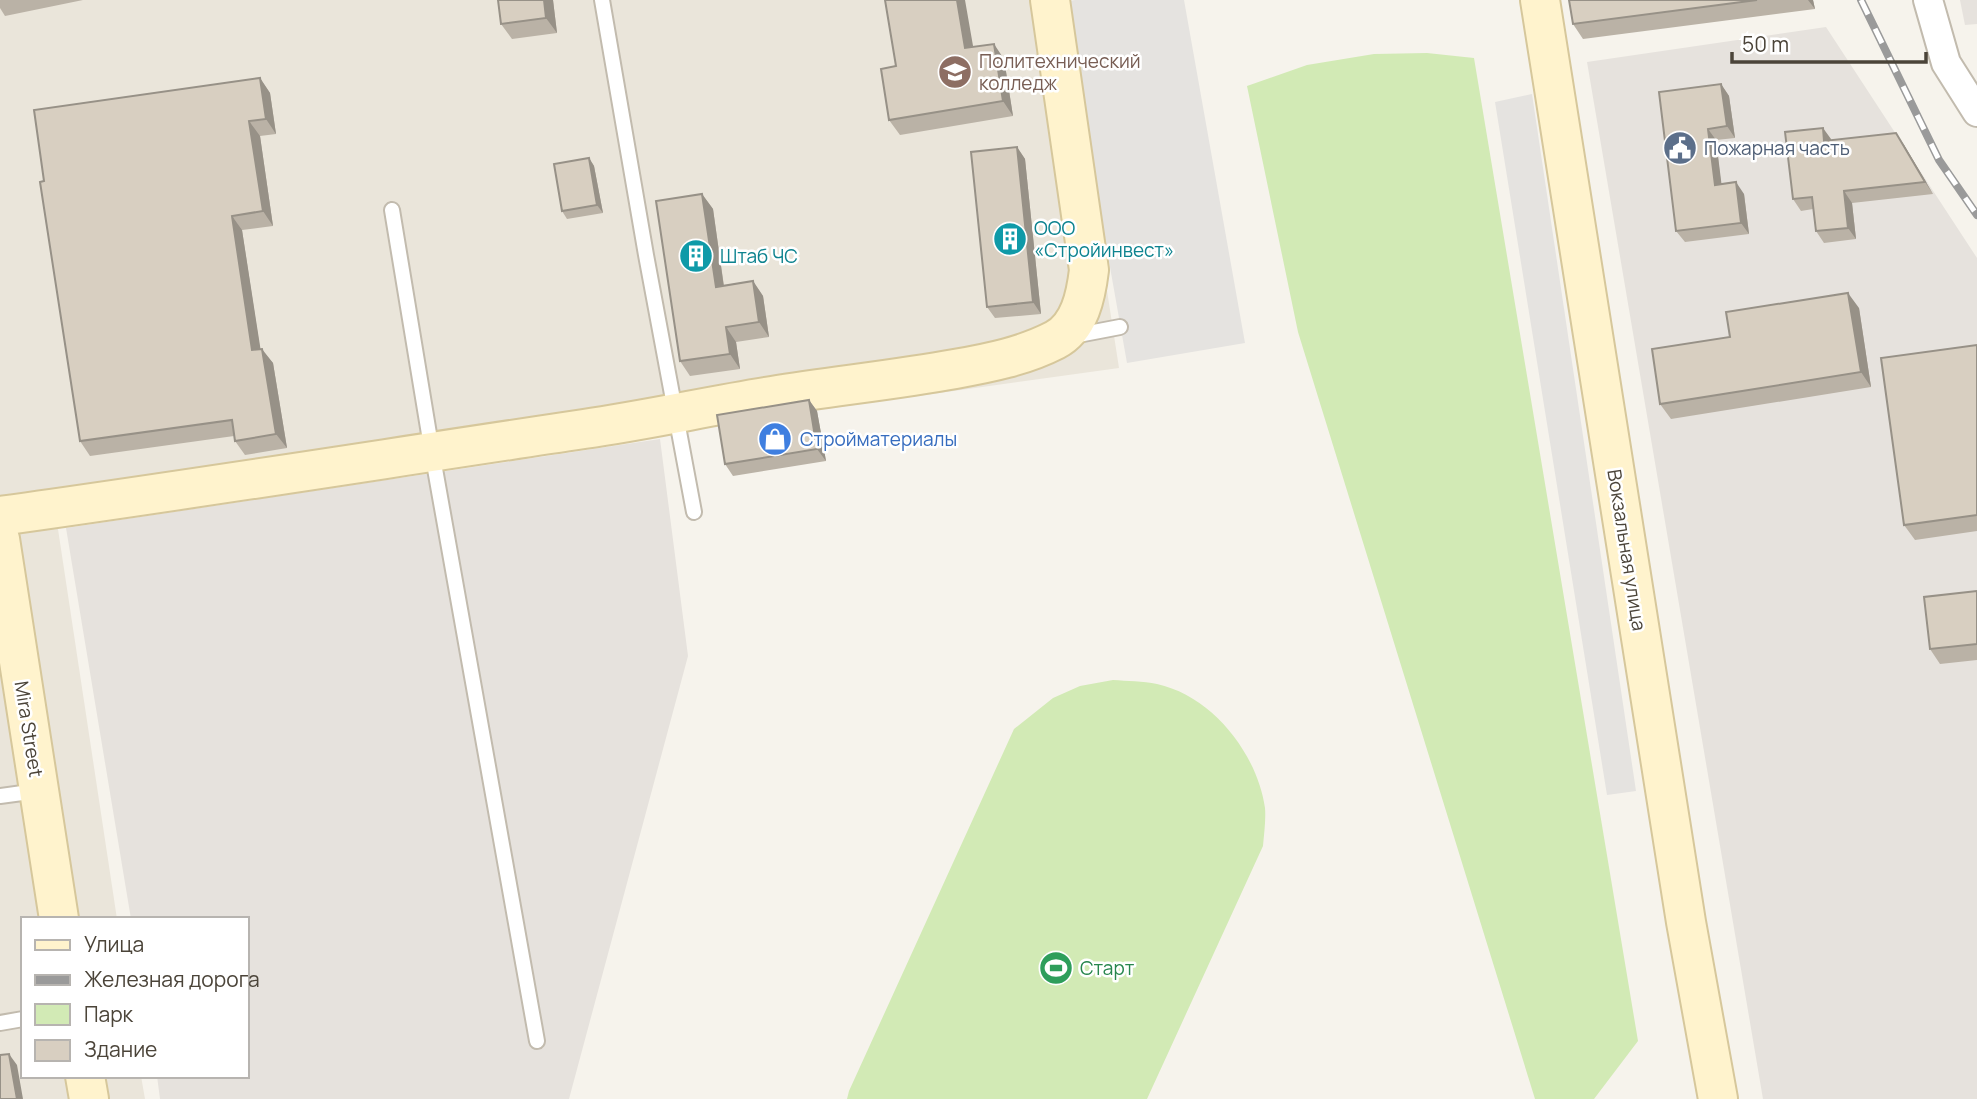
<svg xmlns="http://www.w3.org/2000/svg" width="1977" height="1099" viewBox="0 0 1977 1099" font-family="Manrope,sans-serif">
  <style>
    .residential { fill: #eae5da }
    .industrial { fill: #e6e2dd }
    .green { fill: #d2eab5 }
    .parking { fill: #e5e3e0 }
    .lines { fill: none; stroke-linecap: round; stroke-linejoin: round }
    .lane-casing { stroke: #c2bbae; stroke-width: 18 }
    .street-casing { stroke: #c2bbae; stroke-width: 32 }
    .secondary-casing { stroke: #d6c79b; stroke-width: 42 }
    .lane { stroke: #fff; stroke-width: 14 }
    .street { stroke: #fff; stroke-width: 28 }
    .secondary { stroke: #fff3cd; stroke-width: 38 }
    .rail-casing { stroke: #9a9a9a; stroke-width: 8 }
    .rail { stroke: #fff; stroke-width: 5; stroke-dasharray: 16; stroke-linecap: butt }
    .wall { fill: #bab2a6 }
    .shaded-wall { fill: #979187 }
    .building { fill: #d8cfc1; stroke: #979187; stroke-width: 2 }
    .labels { text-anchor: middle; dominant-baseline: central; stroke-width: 5; stroke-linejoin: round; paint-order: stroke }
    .education-label { font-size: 19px; fill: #785e54; stroke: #fff; text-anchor: start }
    .service-label { font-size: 19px; fill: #4e5e75; stroke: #fff; text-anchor: start }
    .culture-label { font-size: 19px; fill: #0d838f; stroke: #fff; text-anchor: start }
    .shop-label { font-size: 19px; fill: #366cbe; stroke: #fff; text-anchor: start }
    .street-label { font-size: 19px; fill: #4b4439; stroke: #fff }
    .leisure-label { font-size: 19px; fill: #27864d; stroke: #fff; text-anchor: start }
  </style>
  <rect width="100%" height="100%" fill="#f6f3ec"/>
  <!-- residential -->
  <path class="residential" d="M0,0H1062L1119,368L56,516L117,919H23V1076H141L145,1099H0Z"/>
  <!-- industrial -->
  <path class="industrial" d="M1960,0H1977V24L1965,25Z
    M1826,27L1977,258V1099H1763L1587,62Z
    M660,439L688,656L569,1099H160L157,1076H247V919H131L66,528Z"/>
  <!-- green -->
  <path class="green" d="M1427,53L1474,58L1638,1041L1594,1099H1535L1298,332L1247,86L1307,65L1374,54Z
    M1113,680C1127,681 1143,681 1157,684C1212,696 1257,753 1265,808C1266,820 1264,834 1263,846L1147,1099H847L849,1091L1014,729L1053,698L1080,686Z"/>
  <!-- parking -->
  <path class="parking" d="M1075,0H1184L1245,343L1127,363L1063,2Z
    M1532,94L1636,791L1607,795L1495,102Z"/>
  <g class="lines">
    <!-- lane casing -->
    <g class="lane-casing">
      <path id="lane" d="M602,0L646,255L694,512
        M392,210L432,452L537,1041
        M1073,336L1120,327
        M0,796L37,791
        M0,1023L23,1019"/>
    </g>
    <!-- street casing -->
    <g class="street-casing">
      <path id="street" d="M1928,0L1946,63L1977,112"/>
    </g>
    <!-- secondary casing -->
    <g class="secondary-casing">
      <path id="secondary" d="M1540,0L1686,922L1718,1099
        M0,516C195,489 389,458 584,429C647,420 709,406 772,396C833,386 895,380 955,369C989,363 1024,356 1055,340C1080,327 1086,295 1089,270L1050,0
        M0,539L59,919
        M85,1076L89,1099"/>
    </g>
    <!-- lane -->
    <use href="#lane" class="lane"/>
    <!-- street -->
    <use href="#street" class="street"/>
    <!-- secondary -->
    <use href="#secondary" class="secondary"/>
    <!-- rail casing -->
    <g class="rail-casing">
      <path id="rail" d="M1861,0L1939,160L1977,215"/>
    </g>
    <!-- rail -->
    <use href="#rail" class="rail"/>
  </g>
  <!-- wall -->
  <path class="wall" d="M0,0H83L5,16L0,8Z
    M498,0H553L557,33L512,39L501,24Z
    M1569,0H1813L1815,9L1583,39L1573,24Z
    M973,47L1004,59L1013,116L900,135L889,120L896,66Z
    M260,78L270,93L276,134L260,136L273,226L242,230L260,349L273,363L287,448L245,455L235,441L234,436L90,456L80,441L44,181Z
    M1721,84L1729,96L1735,138L1716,140L1721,184L1744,194L1749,234L1685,242L1676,231Z
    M1831,139V140L1904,145L1933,194L1852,203L1856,239L1824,243L1816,231L1813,209L1801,211L1793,199Z
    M1017,147L1025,159L1041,314L995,318L987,307Z
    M589,158L594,166L603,213L567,219L562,211Z
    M702,194L713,209L724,286L753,281L763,296L769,337L736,342L740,369L690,376L680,361Z
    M1859,308L1871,387L1671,419L1660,404L1730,337Z
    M1977,345V531L1915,540L1904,525Z
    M809,400L817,411L826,461L733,476L725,464Z
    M1977,591V660L1940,664L1930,649Z"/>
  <!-- shaded-wall -->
  <path class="shaded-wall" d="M544,0H553L557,33L546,18Z
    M957,0H965L976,63L965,48Z
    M1808,0H1813L1815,9Z
    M994,44L1004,59L1013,116L1003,101Z
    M260,78L270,93L276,134L266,119Z
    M1721,84L1729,96L1735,138L1727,126Z
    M249,121L260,136L273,226L263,211Z
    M1823,128L1831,139L1833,152L1824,141Z
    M1708,129L1716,140L1723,196L1715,185Z
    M1896,133L1904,145L1933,194L1925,182Z
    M1017,147L1025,159L1041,314L1033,302Z
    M589,158L594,166L603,213L597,205Z
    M1736,182L1744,194L1749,234L1741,223Z
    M1844,191L1852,203L1856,239L1848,228Z
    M702,194L713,209L726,302L716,287Z
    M232,216L242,230L263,365L252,350Z
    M753,281L763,296L769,337L759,322Z
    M1848,293L1859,308L1871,387L1861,372Z
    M726,327L736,342L740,369L730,354Z
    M262,349L273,363L287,448L276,434Z
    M809,400L817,411L826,461L817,449Z
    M9,1054L17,1065L23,1099H17Z"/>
  <!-- building -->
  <path class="building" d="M498,0H544L546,18L501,24Z
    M885,0H957L965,48L994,44L1003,101L889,120L881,69L896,66Z
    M1569,0H1757L1573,24Z
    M260,78L266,119L249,121L263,211L232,216L252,350L262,349L276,434L235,441L232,420L80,441L40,182L44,181L34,110Z
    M1721,84L1727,126L1708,129L1715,185L1736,182L1741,223L1676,231L1659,92Z
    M1823,128L1824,141L1896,133L1925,182L1844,191L1848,228L1816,231L1812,197L1793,199L1785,132Z
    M1017,147L1033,302L987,307L971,152Z
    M589,158L597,205L562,211L554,164Z
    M702,194L716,287L753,281L759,322L726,327L730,354L680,361L656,201Z
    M1848,293L1861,372L1660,404L1652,349L1730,337L1726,312Z
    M1977,345V515L1904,525L1881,358Z
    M809,400L817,449L725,464L717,415Z
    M1977,591V644L1930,649L1924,597Z
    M9,1054L17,1099H0V1055Z"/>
  <!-- icons -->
  <defs>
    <g id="university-disc" transform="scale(1.75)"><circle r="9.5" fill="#8d6e63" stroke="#fff"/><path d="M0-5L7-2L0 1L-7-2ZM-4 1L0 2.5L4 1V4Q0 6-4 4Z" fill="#fff"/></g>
    <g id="civic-disc" transform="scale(1.75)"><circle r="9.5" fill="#5c6f8a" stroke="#fff"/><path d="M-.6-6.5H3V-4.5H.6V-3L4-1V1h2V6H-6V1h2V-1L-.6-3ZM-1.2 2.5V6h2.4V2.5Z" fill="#fff"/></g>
    <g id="building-disc" transform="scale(1.75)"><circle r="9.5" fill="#0f9aa8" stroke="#fff"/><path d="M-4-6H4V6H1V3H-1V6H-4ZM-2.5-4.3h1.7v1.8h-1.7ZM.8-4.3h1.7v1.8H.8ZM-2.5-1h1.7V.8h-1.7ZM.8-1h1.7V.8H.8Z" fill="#fff"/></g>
    <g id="shop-disc" transform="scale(1.75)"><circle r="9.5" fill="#3f7fe0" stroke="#fff"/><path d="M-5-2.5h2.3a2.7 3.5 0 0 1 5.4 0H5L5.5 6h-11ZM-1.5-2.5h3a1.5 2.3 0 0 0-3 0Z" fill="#fff"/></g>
    <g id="stadium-disc" transform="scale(1.75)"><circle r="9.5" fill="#2e9e5b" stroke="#fff"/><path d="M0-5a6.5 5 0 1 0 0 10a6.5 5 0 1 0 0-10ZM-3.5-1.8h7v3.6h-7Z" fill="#fff"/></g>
  </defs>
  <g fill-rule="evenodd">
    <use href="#university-disc" x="955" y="72"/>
    <use href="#civic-disc" x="1680" y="148"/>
    <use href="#building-disc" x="1010" y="239"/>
    <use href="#building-disc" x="696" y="256"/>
    <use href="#shop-disc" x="775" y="439"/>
    <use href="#stadium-disc" x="1056" y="968"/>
  </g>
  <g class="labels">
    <!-- education labels -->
    <g class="education-label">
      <text x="979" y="61">Политехнический<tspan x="979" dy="22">колледж</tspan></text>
    </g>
    <!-- service labels -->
    <g class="service-label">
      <text x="1704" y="148">Пожарная часть</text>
    </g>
    <!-- culture labels -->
    <g class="culture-label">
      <text x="1034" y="228">ООО<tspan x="1034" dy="22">«Стройинвест»</tspan></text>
      <text x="720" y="256">Штаб ЧС</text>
    </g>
    <!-- shop labels -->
    <g class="shop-label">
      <text x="800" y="439">Стройматериалы</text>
    </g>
    <!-- street labels -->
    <g class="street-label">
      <text transform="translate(1627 550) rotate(81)">Вокзальная улица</text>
      <text transform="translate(29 729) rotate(81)">Mira Street</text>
    </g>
    <!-- leisure labels -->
    <g class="leisure-label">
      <text x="1080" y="968">Старт</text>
    </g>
  </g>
  <!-- legend -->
  <rect x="21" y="917" width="228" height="161" fill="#ffffff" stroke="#b7b4b0" stroke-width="2"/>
  <rect x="35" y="940" width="35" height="10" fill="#fff3cd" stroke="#b7b4b0" stroke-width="2"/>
  <text x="84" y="952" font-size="21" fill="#4b4439">Улица</text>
  <rect x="35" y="975" width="35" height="10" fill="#9a9a9a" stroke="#b7b4b0" stroke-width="2"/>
  <text x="84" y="987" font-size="21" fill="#4b4439">Железная дорога</text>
  <rect x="35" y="1004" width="35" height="21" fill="#d2eab5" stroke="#b7b4b0" stroke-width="2"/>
  <text x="84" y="1022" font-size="21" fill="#4b4439">Парк</text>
  <rect x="35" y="1040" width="35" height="21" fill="#d8cfc1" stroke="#b7b4b0" stroke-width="2"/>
  <text x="84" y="1057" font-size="21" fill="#4b4439">Здание</text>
  <!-- scale -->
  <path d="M1732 52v10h194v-10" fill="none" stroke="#4b4439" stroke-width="3.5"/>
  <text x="1742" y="52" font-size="21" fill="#4b4439" stroke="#ffffff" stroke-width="5" paint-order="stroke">50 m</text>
</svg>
